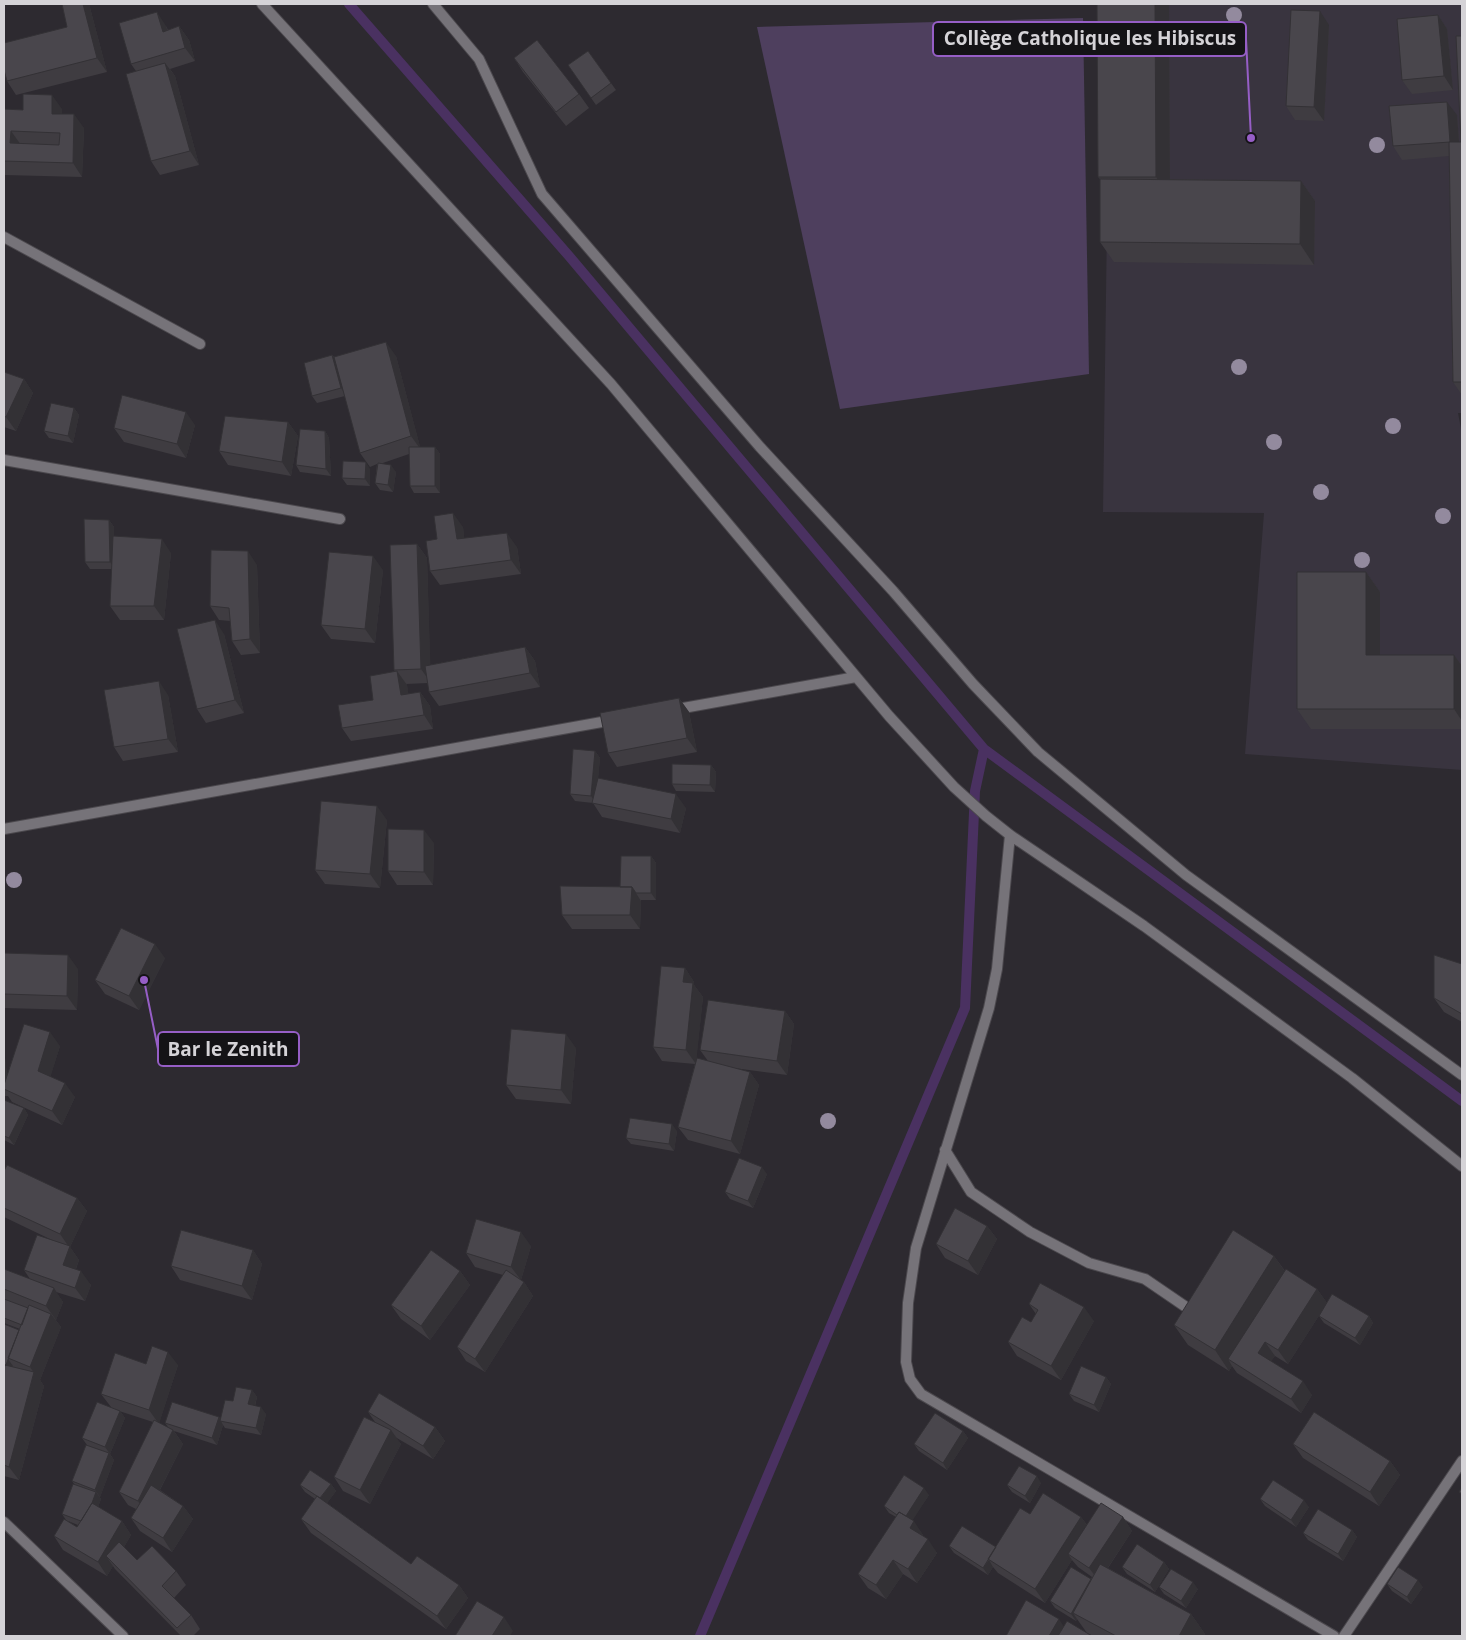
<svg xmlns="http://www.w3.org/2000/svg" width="1466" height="1640" viewBox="0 0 1466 1640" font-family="'Open Sans',sans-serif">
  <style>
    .built { fill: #39343f }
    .green { fill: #4e3f5e }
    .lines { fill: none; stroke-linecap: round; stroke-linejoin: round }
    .stream { stroke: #4a3161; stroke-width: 10 }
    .minor-casing { stroke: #4b484d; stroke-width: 12 }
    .minor { stroke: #767379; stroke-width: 10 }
    .tree { fill: #938a9e }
    .wall { fill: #3f3c41; fill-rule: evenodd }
    .shaded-wall { fill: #333135 }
    .building { fill: #49464c; stroke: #333135; fill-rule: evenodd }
    .leader { fill: none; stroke: #965ec6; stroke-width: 2 }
    .callout-dot { fill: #965ec6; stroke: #141316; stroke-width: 2 }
    .callout { fill: #141316; stroke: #965ec6; stroke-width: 2 }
    .callout-label { font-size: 19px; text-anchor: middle; font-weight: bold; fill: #d5d3d7 }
  </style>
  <rect width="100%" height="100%" fill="#2d2a30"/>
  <!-- built -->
  <path class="built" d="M1110,4H1462V413H1458L1462,434V770L1245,754L1264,513L1103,512Z"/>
  <!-- green -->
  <path class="green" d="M1083,18L1089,374L840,409L757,27Z"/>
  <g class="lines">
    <!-- stream -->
    <path class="stream" d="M349,4L569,256L984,749L1462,1101
      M700,1636L965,1008L975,791L984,749"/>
    <!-- minor casing -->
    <g class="minor-casing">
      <path id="minor" d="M262,4L611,384L889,716L954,787L986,816L1010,835L1144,926L1352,1078L1462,1166
        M433,4L479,59L542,194L760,447L893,591L973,684L1038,752L1186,875L1462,1075
        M4,237L200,344
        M4,460L340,519
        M672,710L856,677
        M4,829L613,720
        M1010,835L997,969L989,1008L916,1248L908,1303L906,1362L910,1379L921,1394L1334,1636
        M945,1150L971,1192L1030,1232L1089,1263L1145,1279L1186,1307
        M4,1522L123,1636
        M1344,1636L1462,1461"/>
    </g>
    <!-- minor -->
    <use href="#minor" class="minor"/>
  </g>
  <!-- trees -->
  <g class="tree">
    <circle cx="1234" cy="15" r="8"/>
    <circle cx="1377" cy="145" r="8"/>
    <circle cx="1239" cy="367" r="8"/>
    <circle cx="1393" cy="426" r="8"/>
    <circle cx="1274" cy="442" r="8"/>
    <circle cx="1321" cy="492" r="8"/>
    <circle cx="1443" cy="516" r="8"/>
    <circle cx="1362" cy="560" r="8"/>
    <circle cx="14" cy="880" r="8"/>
    <circle cx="828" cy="1121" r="8"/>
  </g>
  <!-- wall -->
  <path class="wall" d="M62,4H89L107,72L16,95L7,81L67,27Z
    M1097,4H1169L1170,179L1301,181L1315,201L1314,265L1114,262L1100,242V179L1098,177Z
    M1438,15L1447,29L1453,90L1412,94L1402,80Z
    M1329,25L1324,121L1295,120L1286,106Z
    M166,26L168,30L179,26L189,40L195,61L170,69L175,76L199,165L160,175L151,161L136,71L131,64Z
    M1462,36V395L1453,382L1449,156L1402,160L1393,146L1457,115L1459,142H1461Z
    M588,51L616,90L596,105L568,65Z
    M514,58L579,94L589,108L566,126L523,72Z
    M4,109L23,110L62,109V114L84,128L82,177L4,175Z
    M332,355L334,357L396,356L420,447H435L440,454V493H414L410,486L409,454L380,464L396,472L393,492L380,490L375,483L377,464L370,467L360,453L345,396L317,403L312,396Z
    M4,372L24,379L33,393L16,431L4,427Z
    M74,408L79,415L73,443L49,438L44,431Z
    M288,422L298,436L291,476L228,465L219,451Z
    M195,425L186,458L124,442L114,428Z
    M325,431L329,438L331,476L300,472L296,465Z
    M370,469V486L347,485L342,478Z
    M109,520L114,527V536L171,553L164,620H120L110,606L112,569H90L85,562Z
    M463,527L464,538L517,547L521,574L440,585L430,571L437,539Z
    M417,544L427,558L430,665L525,647L535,661L540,687L439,706L429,692L428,683L406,684L407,685L408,694L420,692L430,706L433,729L351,741L342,728L373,700L395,672L394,670Z
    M257,565L260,653L241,655L232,641L230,621L219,620L210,606Z
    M383,570L375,643L331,639L321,625Z
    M1366,572L1380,592V655H1454L1462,666V729H1311L1297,709Z
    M224,634L244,713L206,723L197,709Z
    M168,695L178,752L123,761L114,747Z
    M679,698L689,712L697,752L617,767L608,753Z
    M595,751L600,758L598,778L686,808L680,833L602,817L593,803L575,801L570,794Z
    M711,765L716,772L715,792L676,791L672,784Z
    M387,820L380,888L325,884L315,870Z
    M434,843L433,885H397L388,871Z
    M651,856L656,863V900H641L640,929H572L562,915L620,887Z
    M4,953L78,969L77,1010L4,1008Z
    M165,958L139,1010L105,994L95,980Z
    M1462,964V1022L1444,1012L1434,998Z
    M685,968L694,982V985L703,997L696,1060L708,1061L700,1050L785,1011L794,1024L787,1075L734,1068L750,1072L759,1085L740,1154L688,1140L678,1127L695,1064L662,1061L653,1047Z
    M60,1046L50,1077L75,1097L62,1125L12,1102L8,1096H4V1049L7,1076Z
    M576,1048L571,1104L516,1099L506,1085Z
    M4,1100L24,1108L28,1115L14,1145L4,1140Z
    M677,1131L674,1151L631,1144L626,1138Z
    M4,1171L77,1198L87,1211L70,1247L79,1260L76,1269L91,1285L85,1301L56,1292L63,1302L56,1320L55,1319L61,1327L40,1380L44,1386L19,1480L4,1476V1324L19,1330L20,1329L4,1323V1269L30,1279L24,1270L54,1241L4,1217Z
    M767,1174L753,1208L730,1199L725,1192Z
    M987,1226L997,1239L978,1275L945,1258L936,1244Z
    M531,1246L521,1280L524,1282L533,1296L485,1372L466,1361L457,1347L503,1275L475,1267L466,1253Z
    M253,1250L262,1264L252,1300L180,1280L171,1266Z
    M1274,1256L1285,1271L1317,1289L1327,1303L1288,1364L1275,1356L1271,1361L1312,1395L1301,1413L1237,1373L1232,1366L1229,1371L1188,1345L1174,1325Z
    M460,1271L470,1285L430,1340L401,1319L391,1305Z
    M1029,1304L1094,1321L1061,1380L1017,1356L1008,1342L1031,1322L1036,1314Z
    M1319,1316H1369L1373,1323L1360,1345L1324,1323Z
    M146,1364L178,1365L159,1423L168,1427L165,1423L219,1417L221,1420L233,1401L252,1390L257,1397L255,1406L266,1414L261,1435L225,1428L223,1425L217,1445L174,1431L183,1444L160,1490L183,1506L193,1519L172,1552L140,1531L131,1518L136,1509L128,1505L119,1492L153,1422L116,1410L120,1411L125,1418L110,1454L114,1460L100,1497L99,1496L101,1499L98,1507L122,1521L131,1535L124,1547L137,1560L176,1571L186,1585L174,1598L191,1615L200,1629L193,1636H181L115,1569L113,1566L107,1576L63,1550L54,1536L66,1520L62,1514L75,1485L72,1481L87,1445L82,1438L111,1407L101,1394ZM68,1521L78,1525L77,1527Z
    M1106,1377L1111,1384L1099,1412L1074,1401L1069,1394Z
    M368,1412L435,1427L445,1441L433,1459L395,1437L401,1444L370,1504L343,1491L334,1477L375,1422Z
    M963,1431L968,1438L947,1470L919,1451L914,1444Z
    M1293,1444L1390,1461L1400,1475L1379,1506L1303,1458Z
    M1041,1483L1030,1503L1012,1492L1007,1485Z
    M331,1484L336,1491L327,1503L411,1564L459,1585L468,1598L446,1629L311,1533L301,1519L315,1499L305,1492L300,1485Z
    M929,1495L912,1520L923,1535V1536L937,1553L917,1583L903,1574L886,1599L868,1588L858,1574L896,1517L889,1513L884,1506Z
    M1260,1499L1309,1507L1296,1527L1265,1506Z
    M1030,1514L1081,1517L1087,1525L1123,1517L1132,1531L1108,1568L1191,1614L1205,1634L1204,1636H1093L1087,1633L1077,1619L1076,1621L1055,1608L1050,1601L1091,1579L1092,1577L1078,1567L1072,1560L1045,1603L998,1573L993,1567L988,1575L954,1553L949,1546L996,1547Z
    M1352,1530L1357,1537L1343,1561L1308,1540L1303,1533Z
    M1164,1562L1169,1569L1155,1592L1127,1574L1122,1567Z
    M1387,1584L1423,1587L1411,1604L1392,1591Z
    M1159,1587L1198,1589L1186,1608L1164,1594Z"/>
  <!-- shaded-wall -->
  <path class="shaded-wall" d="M83,4H89L107,72L97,58Z
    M1155,4H1169L1170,197L1156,177Z
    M1320,11L1329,25L1324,121L1314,107Z
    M157,12L166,26L172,45L163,32Z
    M1438,15L1447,29L1453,90L1444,76Z
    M179,26L189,40L195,61L185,48Z
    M165,63L175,76L199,165L190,151Z
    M52,95L62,109V128L52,114Z
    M1447,102L1457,115L1460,155L1450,142Z
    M74,114L84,128L82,177L73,163Z
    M11,131L21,145L10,143Z
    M1301,181L1315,201L1314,265L1300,244Z
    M386,342L396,356L421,450L411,436Z
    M332,355L337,362L346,395L341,388Z
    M24,379L33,393L16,431L6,417Z
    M74,408L79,415L73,443L68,436Z
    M186,412L195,425L186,458L177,444Z
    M288,422L298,436L291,476L282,462Z
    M325,431L329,438L331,476L326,469Z
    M435,447L440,454V493L435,486Z
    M366,462L370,469V486L365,479Z
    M391,465L396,472L393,492L388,485Z
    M453,513L463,527L466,553L457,539Z
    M109,520L114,527V568L110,562Z
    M507,533L517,547L521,574L511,560Z
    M162,539L171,553L164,620L154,606Z
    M417,544L427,558L431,683L421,669Z
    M248,551L257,565L260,653L250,639Z
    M373,556L383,570L375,643L365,629Z
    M1366,572L1380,592V675L1366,655Z
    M215,620L224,634L244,713L235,700Z
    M525,647L535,661L540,687L530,673Z
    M1454,655L1462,666V721L1454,709Z
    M397,671L407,685L411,709L401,695Z
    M159,681L168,695L178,752L168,739Z
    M420,692L430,706L433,729L424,715Z
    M679,698L689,712L697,752L687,738Z
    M595,751L600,758L596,803L591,796Z
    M711,765L716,772L715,792L710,785Z
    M676,794L686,808L680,833L671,819Z
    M377,806L387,820L380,888L370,874Z
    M424,830L434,843L433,885L424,872Z
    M651,856L656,863V900L651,893Z
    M632,887L641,901L640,929L630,915Z
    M155,944L165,958L139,1010L129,996Z
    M68,955L78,969L77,1010L67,996Z
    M685,968L694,982V985L703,997L696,1064L686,1050L683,982Z
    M785,1011L794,1024L787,1075L777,1061Z
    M50,1032L60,1046L48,1085L38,1071Z
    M566,1034L576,1048L571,1104L561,1090Z
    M4,1049L9,1091L4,1088Z
    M750,1072L759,1085L740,1154L731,1141Z
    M65,1083L75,1097L62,1125L52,1111Z
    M24,1108L28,1115L14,1145L9,1138Z
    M672,1124L677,1131L674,1151L669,1144Z
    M762,1167L767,1174L753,1208L748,1201Z
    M77,1198L87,1211L70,1247L79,1260L72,1279L63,1265L69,1247L60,1234Z
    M987,1226L997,1239L978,1275L968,1261Z
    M521,1232L531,1246L521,1280L511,1267Z
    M253,1250L262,1264L252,1300L242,1286Z
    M1274,1256L1288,1276L1228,1359L1232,1366L1229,1371L1215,1350Z
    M81,1271L91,1285L85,1301L75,1288Z
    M460,1271L470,1285L430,1340L421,1326Z
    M524,1282L533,1296L485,1372L475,1359Z
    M54,1288L63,1302L56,1320L46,1306Z
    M1317,1289L1327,1303L1288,1364L1278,1350Z
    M1084,1307L1094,1321L1061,1380L1051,1366Z
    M51,1314L61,1327L40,1380L44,1386L19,1480L9,1467L34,1373L30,1367Z
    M1369,1316L1373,1323L1360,1345L1355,1338Z
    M1265,1342L1275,1356L1267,1366L1258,1353Z
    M168,1352L178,1365L159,1424L149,1410Z
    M8,1359L13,1366L10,1375L5,1368Z
    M1106,1377L1111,1384L1099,1412L1094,1405Z
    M1303,1381L1312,1395L1301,1413L1291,1399Z
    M252,1390L257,1397L253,1411L248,1404Z
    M261,1407L266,1414L261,1435L256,1428Z
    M120,1411L125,1418L110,1454L105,1447Z
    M219,1417L223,1425L217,1445L212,1438Z
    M435,1427L445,1441L433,1459L423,1446Z
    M173,1430L183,1444L147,1515L138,1501Z
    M391,1430L401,1444L370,1504L360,1490Z
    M963,1431L968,1438L947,1470L943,1463Z
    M109,1453L114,1460L100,1497L95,1490Z
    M1390,1461L1400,1475L1379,1506L1370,1492Z
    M1037,1476L1041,1483L1030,1503L1025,1496Z
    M331,1484L336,1491L325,1506L320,1499Z
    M924,1488L929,1495L909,1526L904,1519Z
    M96,1492L101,1499L90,1529L85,1522Z
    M1304,1500L1309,1507L1296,1527L1291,1520Z
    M183,1506L193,1519L172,1552L163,1538Z
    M1081,1517L1091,1531L1068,1554L1072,1560L1045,1603L1035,1589Z
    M1123,1517L1132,1531L1099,1581L1089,1568Z
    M122,1521L131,1535L114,1564L106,1556L113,1566L107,1576L98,1562Z
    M914,1521L923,1535L919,1542L910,1528Z
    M1352,1530L1357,1537L1343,1561L1338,1554Z
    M928,1539L937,1553L917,1583L908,1569Z
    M893,1560L903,1574L886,1599L876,1585Z
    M989,1560L993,1567L988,1575L983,1568Z
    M1164,1562L1169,1569L1155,1592L1150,1585Z
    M1092,1580L1073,1613L1077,1619L1076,1621L1071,1614Z
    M1418,1580L1423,1587L1411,1604L1407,1597Z
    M1193,1582L1198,1589L1186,1608L1181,1601Z
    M459,1585L468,1598L446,1629L437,1616Z
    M1191,1614L1205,1634L1204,1636H1179Z
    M504,1617L513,1631L510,1636H492Z
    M1059,1619L1068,1633L1067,1636H1049Z"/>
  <!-- building -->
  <path class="building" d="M62,4H83L97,58L7,81L4,70V43L67,27Z
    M1097,4H1155L1156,177H1098Z
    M1291,10L1320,11L1314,107L1286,106Z
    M157,12L163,32L179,26L185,48L131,64L119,23Z
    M1438,15L1444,76L1402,80L1397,19Z
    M1456,36H1462V142H1461Z
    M537,40L579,94L556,112L514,58Z
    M588,51L611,83L591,98L568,65Z
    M165,63L190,151L151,161L126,74Z
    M23,94L52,95V114H74L73,163L4,161V109L23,110ZM11,131L60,133L59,145L10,143Z
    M1447,102L1450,142L1393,146L1389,106Z
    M1449,142H1462V382H1453Z
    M1100,179L1301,181L1300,244L1100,242Z
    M386,342L411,436L360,453L334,357Z
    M332,355L341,388L312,396L304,363Z
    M4,372L24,379L6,417L4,416Z
    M122,395L186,412L177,444L114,428Z
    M51,403L74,408L68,436L44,431Z
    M225,416L288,422L282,462L219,451Z
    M300,429L325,431L326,469L296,465Z
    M409,447H435V486H410Z
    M343,461L366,462L365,479L342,478Z
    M378,463L391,465L388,485L375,483Z
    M453,513L457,539L507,533L511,560L430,571L426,541L437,539L434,516Z
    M84,519L109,520L110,562H85Z
    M113,536L162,539L154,606H110Z
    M417,544L421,669L394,670L390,545Z
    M211,550L248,551L250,639L232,641L229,608L210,606Z
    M329,552L373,556L365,629L321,625Z
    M1297,572H1366V655H1454V709H1297Z
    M215,620L235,700L197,709L177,629Z
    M525,647L530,673L429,692L425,666Z
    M397,671L401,695L420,692L424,715L342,728L338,705L373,700L370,676Z
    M159,681L168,739L114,747L104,690Z
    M679,698L687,738L608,753L600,713Z
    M573,749L595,751L591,796L570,794Z
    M672,764L711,765L710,785L672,784Z
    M598,778L676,794L671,819L592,803Z
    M321,801L377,806L370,874L315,870Z
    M388,829L424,830V872L388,871Z
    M621,856H651V893H636L632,887H620Z
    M560,886L632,887L630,915H562Z
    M121,928L155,944L129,996L95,980Z
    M4,953L68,955L67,996L4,994Z
    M1434,955L1462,964V1014L1434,998Z
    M661,966L685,968L683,982L693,983L686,1050L653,1047Z
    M708,1000L785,1011L777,1061L700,1050Z
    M24,1024L50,1032L38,1071L65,1083L52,1111L4,1089V1085Z
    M511,1029L566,1034L561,1090L506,1085Z
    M697,1058L750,1072L731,1141L678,1127Z
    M4,1100L24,1108L9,1138L4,1136Z
    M630,1118L672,1124L669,1144L626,1138Z
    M739,1158L762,1167L748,1201L725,1192Z
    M7,1165L77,1198L60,1234L4,1208V1171Z
    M955,1208L987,1226L968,1261L936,1244Z
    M476,1219L521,1232L511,1267L466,1253Z
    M181,1230L253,1250L242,1286L171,1266Z
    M1233,1230L1274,1256L1215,1350L1174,1325Z
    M37,1235L70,1246L63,1265L81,1271L75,1288L24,1270Z
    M431,1250L460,1271L421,1326L391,1305Z
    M4,1269L54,1288L46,1306L4,1289Z
    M1286,1269L1317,1289L1278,1350L1265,1342L1258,1353L1303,1381L1291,1399L1228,1359Z
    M506,1270L524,1282L475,1359L457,1347Z
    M1040,1283L1084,1307L1051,1366L1008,1342L1022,1317L1031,1322L1038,1310L1029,1304Z
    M1332,1294L1369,1316L1355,1338L1319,1316Z
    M4,1299L28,1308L22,1325L4,1318Z
    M29,1305L51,1314L30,1367L8,1358Z
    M4,1324L19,1330L6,1365H5L4,1368Z
    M152,1346L168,1352L149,1410L101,1394L115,1353L146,1364Z
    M5,1365L34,1372L9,1467L4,1465V1369Z
    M1081,1366L1106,1377L1094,1405L1069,1394Z
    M236,1387L252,1390L248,1404L261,1407L256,1428L220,1421L225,1400L233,1401Z
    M379,1393L435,1427L423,1446L368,1412Z
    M97,1402L120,1411L105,1447L82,1438Z
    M172,1402L219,1417L212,1438L165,1423Z
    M1314,1412L1390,1461L1370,1492L1293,1444Z
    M935,1413L963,1431L943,1463L914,1444Z
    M364,1417L391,1430L360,1490L334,1477Z
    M154,1420L173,1430L138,1501L119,1492Z
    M86,1445L109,1453L95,1490L72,1481Z
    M1019,1466L1037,1476L1025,1496L1007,1485Z
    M310,1470L331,1484L320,1498L300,1485Z
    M904,1475L924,1488L906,1516L899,1512L897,1515L884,1506Z
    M1273,1480L1304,1500L1291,1520L1260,1499Z
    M73,1484L96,1492L92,1503L81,1521L62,1514Z
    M151,1485L183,1506L163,1538L131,1518Z
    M1462,1487V1494L1459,1492Z
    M1043,1493L1081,1517L1035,1589L988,1559L1020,1508L1030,1514Z
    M317,1496L411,1564L417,1556L459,1585L437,1616L301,1519Z
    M92,1503L122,1521L98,1562L54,1536L64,1519L77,1527Z
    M1101,1503L1123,1517L1089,1568L1068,1554Z
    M1318,1509L1352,1530L1338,1554L1303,1533Z
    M899,1512L914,1521L910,1528L928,1539L908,1569L893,1560L876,1585L858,1574Z
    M962,1526L996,1547L983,1568L949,1546Z
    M119,1542L137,1560L152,1546L176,1571L162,1586L191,1615L177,1628L106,1556Z
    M1137,1544L1164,1562L1150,1585L1122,1567Z
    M1100,1564L1191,1614L1179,1636H1116L1073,1613Z
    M1071,1567L1091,1579L1071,1614L1050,1601Z
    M1398,1567L1418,1580L1407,1597L1387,1584Z
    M1171,1569L1193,1582L1181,1601L1159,1587Z
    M1026,1600L1059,1619L1049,1636H1006Z
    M477,1601L504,1617L492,1636H455Z
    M1067,1621L1092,1636H1058Z"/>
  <!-- callouts -->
  <path class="leader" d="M1251 138L1246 39M144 980L158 1049"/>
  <g class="callout-dot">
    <circle cx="1251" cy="138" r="5"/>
    <circle cx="144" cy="980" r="5"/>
  </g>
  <g class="callout">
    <rect x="933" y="22" width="313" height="34" rx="5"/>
    <rect x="158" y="1032" width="141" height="34" rx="5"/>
  </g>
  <g class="callout-label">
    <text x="1090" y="45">Collège Catholique les Hibiscus</text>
    <text x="228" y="1056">Bar le Zenith</text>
  </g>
  <!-- border -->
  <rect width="1466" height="1640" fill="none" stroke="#d5d3d7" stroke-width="10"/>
</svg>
